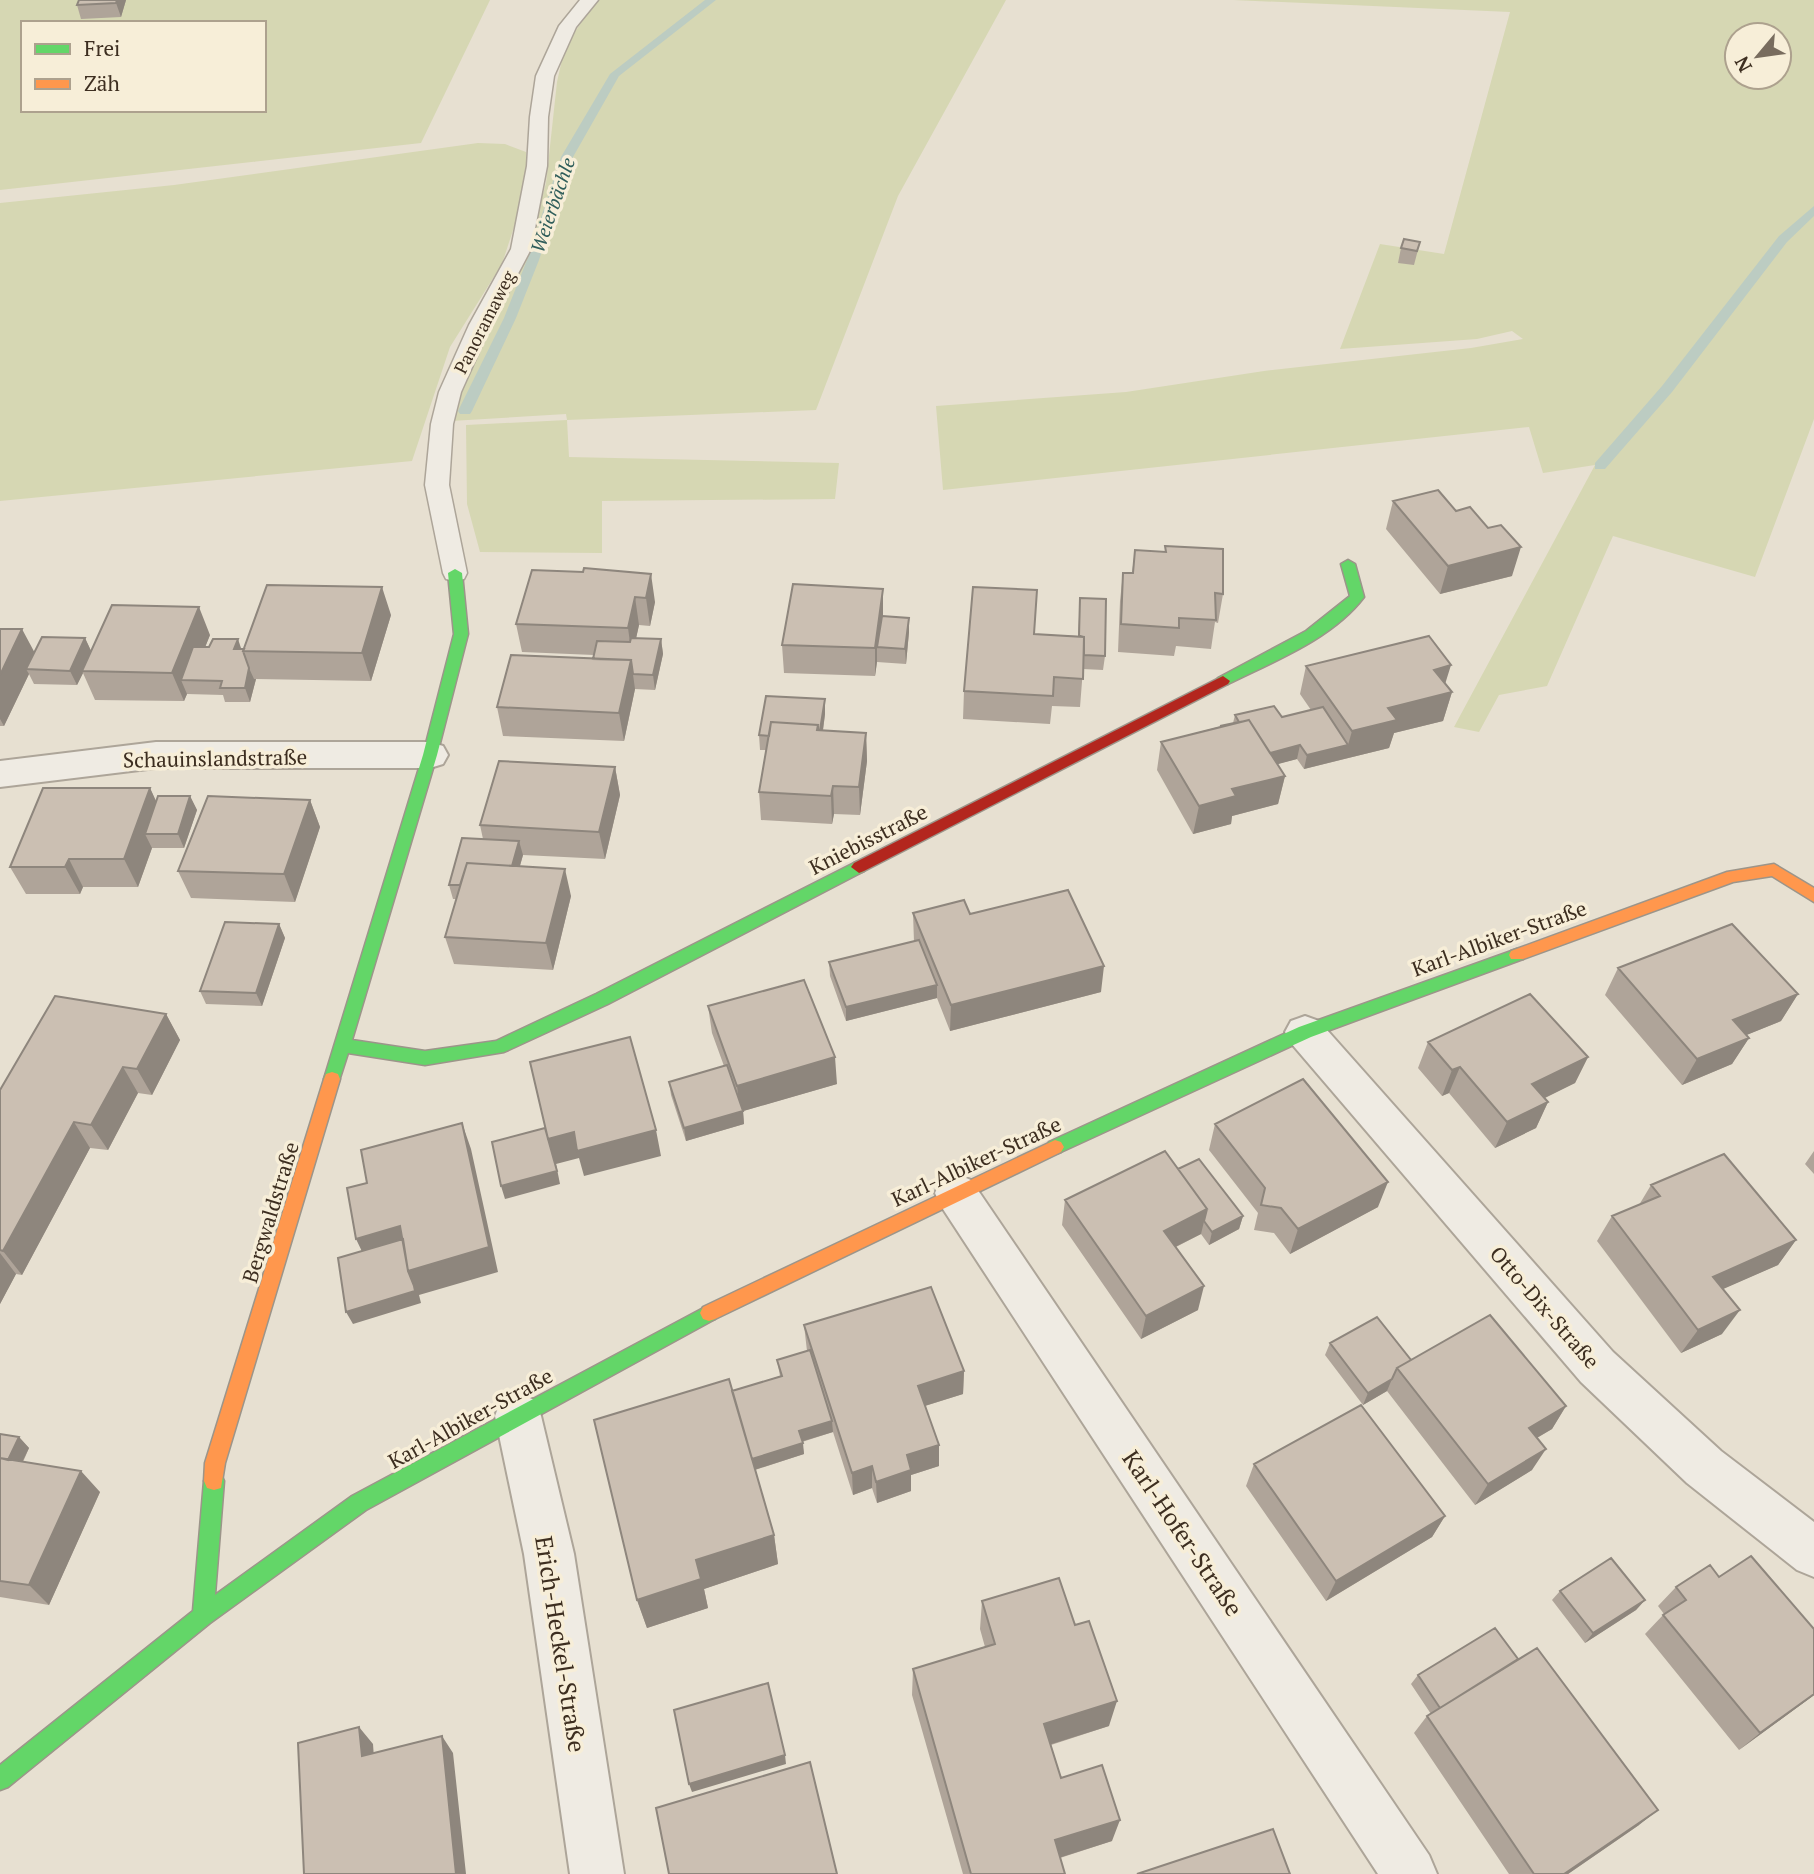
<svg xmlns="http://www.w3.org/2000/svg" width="1814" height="1874" viewBox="0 0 1814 1874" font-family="'PT Serif',serif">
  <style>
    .green { fill: #d6d7b3; fill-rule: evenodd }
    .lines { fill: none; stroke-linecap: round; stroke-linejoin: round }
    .stream { fill: #bcccc2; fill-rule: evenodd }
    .lane-casing { stroke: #ada599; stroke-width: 3 }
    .street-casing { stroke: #ada599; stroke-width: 4 }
    .fast-casing { stroke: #9c958a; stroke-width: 3 }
    .slow-casing { stroke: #9c958a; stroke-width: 3 }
    .jam-casing { stroke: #9c958a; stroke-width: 3 }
    .lane { fill: #efebe3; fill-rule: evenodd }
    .street { fill: #efebe3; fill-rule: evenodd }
    .fast { fill: #63d668; fill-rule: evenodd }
    .slow { fill: #ff974d; fill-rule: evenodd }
    .jam { fill: #b3261e; fill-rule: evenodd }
    .wall { fill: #afa499 }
    .shaded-wall { fill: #8e867d }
    .building { fill: #cbbfb2; stroke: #8e867d; stroke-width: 2 }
    .labels { text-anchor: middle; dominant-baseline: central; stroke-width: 7; stroke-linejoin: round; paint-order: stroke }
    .far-street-label { font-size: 18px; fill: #3d2e20; stroke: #f7eed8 }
    .far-water-label { font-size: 19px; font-style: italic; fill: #2f5d5a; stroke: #f7eed8 }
    .street-label { font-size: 21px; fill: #3d2e20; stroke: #f7eed8 }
    .near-street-label { font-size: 24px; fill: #3d2e20; stroke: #f7eed8 }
  </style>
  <rect width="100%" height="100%" fill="#e7e0d1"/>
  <!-- green -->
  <path class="green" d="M0,0H490L421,143L0,190ZM23,23H264V110H23Z
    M597,0H1006L898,196L816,410L567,420L569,457L839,463L835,499L602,501V553L480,552L467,504L466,425L567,420L566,414L451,421L458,395L511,283L536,219L546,183L557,82L565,46Z
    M1233,0H1814V419L1755,577L1613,536L1547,686L1499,695L1479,732L1454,727L1595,465L1543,473L1529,427L943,490L936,406L1126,392L1264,371L1471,348L1523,339L1512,331L1477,339L1340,349L1380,244L1444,254L1510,12ZM1737,35H1779V77H1737Z
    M478,143L505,144L526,152L527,187L502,264L450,347L412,461L0,501V203L174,185Z"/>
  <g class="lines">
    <!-- stream -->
    <path class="stream" d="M705,0H716L619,76L573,157L539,260L516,318L472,411L470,414H460L458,411L504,318L527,260L561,157L610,74Z
      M1814,206V216L1787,242L1672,392L1605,469H1595V463L1662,386L1779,236Z"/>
    <!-- lane casing -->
    <g class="lane-casing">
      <path id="lane" d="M580,0H598L576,27L554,76L548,117L547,166L531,249L491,325L461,392L453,424L449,485L467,573L464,579L455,581L446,579L443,573L425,485L431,424L439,392L469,325L511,249L527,166L530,117L536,76L559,26Z"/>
    </g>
    <!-- street casing -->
    <g class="street-casing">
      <path id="street" d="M156,742H430L443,746L448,755L443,764L430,768H156L0,787V761Z
        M1305,1016L1319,1021L1613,1352L1721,1451L1814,1522V1577L1797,1570L1687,1483L1581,1382L1291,1043L1285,1032L1291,1021Z
        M956,1174L971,1180L1429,1855L1437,1874H1378L941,1206L935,1193L941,1180Z
        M518,1394L535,1400L541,1416L574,1554L624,1874H570L524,1554L495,1416L501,1400Z"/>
    </g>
    <!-- fast casing -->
    <g class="fast-casing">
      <path id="fast" d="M1348,560L1355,564L1364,597C1332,639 1274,661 1228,684H1218L1216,681L1218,678L1306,631L1350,596L1341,564Z
        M455,569L462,573L468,634L437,755L352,1040L425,1051L496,1041L596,994L854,863L859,861L867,867L864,871L608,1004L504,1052L425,1065L348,1053L338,1084L332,1086L326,1084L324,1079L423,755L454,634L448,573Z
        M1517,949L1523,951L1525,955L1523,959L1311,1037L1061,1152L1055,1154L1049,1152L1046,1147L1049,1142L1299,1027Z
        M709,1305L715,1307L718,1313L715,1319L366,1510L210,1623L8,1787L0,1790V1765L193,1611L204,1481L207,1474L214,1472L221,1474L224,1481L215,1595L352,1496Z"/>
    </g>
    <!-- slow casing -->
    <g class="slow-casing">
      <path id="slow" d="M1774,864L1814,888V902L1772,876L1733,882L1523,959H1511L1509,955L1511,951L1727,872Z
        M332,1072L338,1074L340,1079L225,1463L221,1488L214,1490L207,1488L204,1481L205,1463L324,1079L326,1074Z
        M1055,1140L1061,1142L1064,1147L1061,1152L715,1319L709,1321L703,1319L700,1313L703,1307Z"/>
    </g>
    <!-- jam casing -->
    <g class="jam-casing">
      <path id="jam" d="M1223,676L1230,681L1228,684L864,871L859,873L851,867L854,863Z"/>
    </g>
    <!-- lane -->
    <use href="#lane" class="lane"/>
    <!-- street -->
    <use href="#street" class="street"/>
    <!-- fast -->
    <use href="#fast" class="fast"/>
    <!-- slow -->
    <use href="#slow" class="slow"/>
    <!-- jam -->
    <use href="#jam" class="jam"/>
  </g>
  <!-- wall -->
  <path class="wall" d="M126,0L121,17L81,19L77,5Z
    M1420,242L1414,265L1398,263L1401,248Z
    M1393,501L1456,511L1512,576L1440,594L1386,529Z
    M1165,546L1223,594L1218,623L1215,622L1211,649L1176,646L1174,656L1118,652L1120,601L1123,573H1132L1135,550L1165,552Z
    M584,568L655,602L650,626L639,625L636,638L661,639L663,654L655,690L635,689L624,741L503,736L497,707L593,659L594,655L522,652L516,624L583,572Z
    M1080,598L1105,656L1103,670L1083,669L1080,707L1052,706L1050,724L963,719L964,691L1034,634L1078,636Z
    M391,615L371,681L256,679L250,702H225L223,695L187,694L184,701L95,700L83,673L77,685L34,684L29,674L4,726H0V629L34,653L85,638L91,651L210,635L205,647L242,649Z
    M883,617L909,618V632L906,664L877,662L875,676L784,673L782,645Z
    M1306,666L1445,684L1452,692L1443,721L1394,733L1389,748L1304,769L1297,759L1277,764L1285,776L1278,804L1232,816L1231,824L1193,834L1157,770L1161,742L1233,723L1235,715L1282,717L1311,710L1300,694Z
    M825,699V714L823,731L866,733L867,761L860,815L834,814L832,824L761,820L759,792L766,750H760L759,735Z
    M615,767L620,795L605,859L523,855L520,866L571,896L553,970L454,964L445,937L457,899H453L449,885L483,839L480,825Z
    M150,788L156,802L190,796L197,810L184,848H152L138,887H83L80,894H26L10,867Z
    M310,800L320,827L295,902L191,898L178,871Z
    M913,913L970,914L1101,992L950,1031L937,998L846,1021L830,976L829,962L914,942Z
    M279,924L285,938L262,1006L206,1004L200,991Z
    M1618,968L1798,994L1781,1021L1746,1035L1749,1038L1732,1064L1682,1085L1605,995Z
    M708,1006L837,1084L743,1111L744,1124L686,1141L671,1095L669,1082L724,1066L712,1033Z
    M166,1014L180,1040L152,1095L138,1093L108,1150L90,1148L22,1275L16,1274L0,1304V1090Z
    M1428,1042L1588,1057L1575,1083L1545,1098L1548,1102L1536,1128L1495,1148L1449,1093L1442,1096L1418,1068Z
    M1215,1124L1378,1207L1290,1254L1274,1233L1254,1230L1258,1213L1209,1150Z
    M1814,1151V1174L1805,1164Z
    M1178,1169L1243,1216L1239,1229L1209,1245L1201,1234L1176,1247L1198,1310L1141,1339L1062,1225L1065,1200Z
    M1651,1185L1796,1240L1778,1265L1722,1289V1334L1681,1353L1597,1241L1612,1216L1639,1205Z
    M804,1325L964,1371L963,1394L925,1406L939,1466L911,1475V1491L877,1503L872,1488L853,1495L833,1432L802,1442L804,1454L755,1470L774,1535L778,1564L704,1589L708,1608L647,1628L637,1600L732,1391L780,1376L777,1360L807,1351Z
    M1330,1343L1411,1360L1566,1406L1552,1429L1537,1438L1532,1470L1475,1505L1387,1391L1363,1405L1325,1355Z
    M0,1434L19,1437L29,1448L23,1462L100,1492L49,1605L0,1597Z
    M1254,1464L1445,1516L1432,1537L1326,1601L1246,1486Z
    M1719,1577L1814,1629V1695L1739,1750L1645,1634L1664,1614L1658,1606L1676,1587Z
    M1560,1591L1645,1600L1636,1610L1585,1643L1552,1600Z
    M982,1601L1109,1726L1051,1745L1061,1778L1112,1841L1060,1858L1065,1874H963L912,1695L913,1669L985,1647L980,1629Z
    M1418,1675L1639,1825L1568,1874H1509L1414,1733L1427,1716L1431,1714L1411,1684Z"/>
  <!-- shaded-wall -->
  <path class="shaded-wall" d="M117,0H126L121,17L116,3Z
    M1521,547L1512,576L1440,594L1448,566Z
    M651,574L655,602L650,626L646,598Z
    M382,587L391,615L371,681L362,653Z
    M883,589V618L877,647V662L875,676V648Z
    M635,597L639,625L632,657L628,628Z
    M199,607L210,635L192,680H181L187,694L184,701L172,673Z
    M909,618V632L906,664L905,649Z
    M22,629L37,657L26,669L29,674L4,726L0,719V675Z
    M85,638L92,653L82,671L83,673L77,685L70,671Z
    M238,639L243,654L234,649Z
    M661,639L663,654L655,690L653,675Z
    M631,660L635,689L624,741L619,713Z
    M1451,665L1442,694L1434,670Z
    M249,668L254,679H256L250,702L245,688Z
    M1452,692L1443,721L1394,733L1389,748L1344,759L1352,731L1388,708Z
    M825,699V714L819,758L817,730Z
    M866,733L867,761L860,815L859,787Z
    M1300,745L1297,759L1256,770L1259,755Z
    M1348,745L1344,759L1304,769L1307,755Z
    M615,767L620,795L605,859L599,832Z
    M1285,776L1278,804L1232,816L1231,824L1193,834L1199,806L1232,789Z
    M833,786L834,814L832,824L831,796Z
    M150,788L163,816L145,834L152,848L138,887L124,859Z
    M190,796L197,810L184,848L178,834Z
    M310,800L320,827L295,902L284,874Z
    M519,841L523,855L512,893L509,879Z
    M69,859L83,887L80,894L65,867Z
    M565,869L571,896L553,970L546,943Z
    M279,924L285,938L262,1006L256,993Z
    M1104,966L1101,992L950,1031L951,1005Z
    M937,985V998L846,1021V1007Z
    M1798,994L1781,1021L1717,1047L1733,1020Z
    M166,1014L180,1040L152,1095L137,1069Z
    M1749,1038L1732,1064L1682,1085L1697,1059Z
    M835,1057L837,1084L740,1112L737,1086Z
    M1588,1057L1575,1083L1520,1110L1532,1084Z
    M123,1067L138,1093L108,1150L91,1125Z
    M1460,1067L1449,1093L1442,1096L1452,1070Z
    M1548,1102L1536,1128L1495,1148L1507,1122Z
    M743,1111L744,1124L686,1141L684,1128Z
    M74,1122L90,1148L22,1275L3,1251Z
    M462,1123L471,1149L498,1272L419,1295L421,1303L353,1324L346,1312L368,1264L356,1239L400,1226Z
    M656,1130L661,1156L584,1176L579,1158L556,1164L560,1184L505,1199L501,1186L548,1139L574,1132Z
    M1388,1182L1378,1207L1290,1254L1298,1229Z
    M1207,1209L1201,1234L1159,1255L1164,1231Z
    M1243,1216L1239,1229L1209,1245L1212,1232Z
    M1796,1240L1778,1265L1696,1301L1713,1277Z
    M0,1253L16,1274L0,1304Z
    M1204,1286L1198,1310L1141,1339L1146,1316Z
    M1740,1310L1722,1334L1681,1353L1698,1330Z
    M964,1371L963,1394L918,1408V1386Z
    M1392,1379L1387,1391L1363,1405L1368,1393Z
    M1566,1406L1552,1429L1516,1450L1529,1428Z
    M832,1421L833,1432L800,1442L799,1431Z
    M19,1437L29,1448L14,1479L4,1468Z
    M803,1443L804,1454L751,1471L749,1460Z
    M939,1445V1466L911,1475V1491L877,1503L876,1482L907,1455Z
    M1546,1449L1532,1470L1475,1505L1488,1484Z
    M872,1466V1488L853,1495L852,1473Z
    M81,1471L100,1492L49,1605L29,1585Z
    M1445,1516L1432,1537L1326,1601L1336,1581Z
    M774,1535L778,1564L704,1589L708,1608L647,1628L637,1600L696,1560Z
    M1645,1600L1636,1610L1585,1643L1593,1633Z
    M1814,1694V1695L1739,1750L1760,1733Z
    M1117,1701L1109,1726L1039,1748L1044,1724Z
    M359,1727L373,1744L375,1772L362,1756Z
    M442,1736L453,1753L466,1874H456Z
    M785,1755L786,1764L692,1792L689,1784Z
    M1658,1810L1639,1825L1568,1874H1564Z
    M1120,1820L1112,1841L1049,1861L1055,1840Z"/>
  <!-- building -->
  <path class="building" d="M79,0H117L116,3L77,5Z
    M1404,239L1420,242L1417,251L1401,248Z
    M1438,490L1456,511L1470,507L1488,528L1501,525L1521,547L1448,566L1393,501Z
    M1165,546L1223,549V594L1215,593L1216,620L1179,618V628L1121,624L1123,573H1133L1135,550L1166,552Z
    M584,568L651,574L646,598L635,597L628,628L516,624L532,570L583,572Z
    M793,584L883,589L875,648L782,645Z
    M267,585L382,587L362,653L243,651Z
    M973,587L1037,590L1034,634L1084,637L1083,679L1054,677L1053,696L964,691Z
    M1080,598L1106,599L1105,656L1084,655V637L1079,636Z
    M112,605L199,607L172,673L82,671Z
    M882,616L909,618L905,649L877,647Z
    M0,629H22L0,675Z
    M1429,636L1451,665L1434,670L1452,692L1388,708L1397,720L1352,731L1306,666Z
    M42,637L85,638L70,671L26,669Z
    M631,638L661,639L653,675L633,674L631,660L593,659L597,641L630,642Z
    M213,639H238L234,649H244L243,651L249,668L245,688H220L222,681L181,680L193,647H209Z
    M511,655L631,660L619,713L497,707Z
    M766,696L825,699L820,730H818V725L771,722L769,736L759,735Z
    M1274,706L1282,717L1323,707L1348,745L1307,755L1300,745L1270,753L1249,720L1220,726L1239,722L1235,715Z
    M1249,720L1285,776L1232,789L1236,796L1199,806L1161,742Z
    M771,722L818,725L817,730L866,733L859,787L833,786L831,796L759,792Z
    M499,761L615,767L599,832L480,825Z
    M43,788H150L124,859H69L65,867H10Z
    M158,796H190L178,834H145Z
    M208,796L310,800L284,874L178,871Z
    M462,838L519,841L512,866L467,863L460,885H449Z
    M467,863L565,869L546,943L445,937Z
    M1068,890L1104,966L951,1005L913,913L964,900L970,914Z
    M225,922L279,924L256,993L200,991Z
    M1732,924L1798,994L1733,1020L1749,1038L1697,1059L1618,968Z
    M919,940L937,985L846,1007L829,962Z
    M804,980L835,1057L737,1086L708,1006Z
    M1530,994L1588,1057L1532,1084L1548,1102L1507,1122L1460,1067L1452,1070L1428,1042Z
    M55,996L166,1014L137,1069L123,1067L91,1125L74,1122L3,1251L0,1250V1090Z
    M630,1037L656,1130L577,1151L574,1132L548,1139L530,1062Z
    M727,1065L743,1111L684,1128L669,1082Z
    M1303,1079L1388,1182L1298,1229L1281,1208L1261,1205L1265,1188L1215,1124Z
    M462,1123L489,1247L408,1271L400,1226L356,1239L347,1188L367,1183L361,1150Z
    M545,1128L557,1171L501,1186L492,1142Z
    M1165,1151L1207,1209L1164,1231L1204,1286L1146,1316L1065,1200Z
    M1724,1154L1796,1240L1713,1277L1740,1310L1698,1330L1612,1216L1660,1196L1651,1185Z
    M1199,1159L1243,1216L1212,1232L1204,1221L1207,1209L1178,1169Z
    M403,1239L408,1271L414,1286L415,1291L346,1312L338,1258Z
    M931,1287L964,1371L918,1386L939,1445L907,1455L911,1470L876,1482L872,1466L852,1473L804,1325Z
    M1490,1315L1566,1406L1529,1428L1546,1449L1488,1484L1397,1368Z
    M1377,1317L1411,1360L1397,1368L1392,1379L1368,1393L1330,1343Z
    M810,1350L832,1421L799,1431L803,1443L752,1459L732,1391L782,1376L777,1360Z
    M729,1379L774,1535L696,1560L701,1579L637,1600L594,1420Z
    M1361,1405L1445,1516L1336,1581L1254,1464Z
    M0,1434L19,1437L8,1460L0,1458Z
    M0,1458L81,1471L29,1585L0,1581Z
    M1751,1556L1814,1629V1694L1760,1733L1663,1615L1686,1600L1676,1587L1710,1565L1719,1577Z
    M1611,1558L1645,1600L1593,1633L1560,1591Z
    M1059,1578L1075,1625L1089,1621L1117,1701L1044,1724L1061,1778L1102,1765L1120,1820L1055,1840L1065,1874H971L913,1669L995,1644L982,1601Z
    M1495,1628L1518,1659L1440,1708L1418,1675Z
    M1537,1648L1658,1810L1564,1874H1534L1427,1716Z
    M768,1683L785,1755L689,1784L674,1710Z
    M359,1727L362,1756L442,1736L456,1874H304L298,1743Z
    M810,1762L837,1874H669L656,1808Z
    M1273,1829L1290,1874H1137Z"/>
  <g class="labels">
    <!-- far-street labels -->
    <g class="far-street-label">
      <text transform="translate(484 322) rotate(-63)">Panoramaweg</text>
    </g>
    <!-- far-water labels -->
    <g class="far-water-label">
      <text transform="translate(552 205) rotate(-71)">Weierbächle</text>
    </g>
    <!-- street labels -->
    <g class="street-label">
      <text transform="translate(215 758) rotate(-1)">Schauinslandstraße</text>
      <text transform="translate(868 839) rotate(-27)">Kniebisstraße</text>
      <text transform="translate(1499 938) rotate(-20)">Karl-Albiker-Straße</text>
      <text transform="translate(976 1161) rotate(-25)">Karl-Albiker-Straße</text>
      <text transform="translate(270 1212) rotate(-73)">Bergwaldstraße</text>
      <text transform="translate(1545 1307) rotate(49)">Otto-Dix-Straße</text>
      <text transform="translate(470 1418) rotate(-29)">Karl-Albiker-Straße</text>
    </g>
    <!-- near-street labels -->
    <g class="near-street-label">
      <text transform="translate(1183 1533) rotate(56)">Karl-Hofer-Straße</text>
      <text transform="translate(561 1644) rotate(81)">Erich-Heckel-Straße</text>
    </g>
  </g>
  <!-- legend -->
  <rect x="21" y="21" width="245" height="91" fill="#f7eed8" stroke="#ada18e" stroke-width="2"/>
  <rect x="35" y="44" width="35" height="10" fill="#63d668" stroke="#ada18e" stroke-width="2"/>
  <text x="84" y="56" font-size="21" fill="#3d2e20">Frei</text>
  <rect x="35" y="79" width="35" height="10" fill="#ff974d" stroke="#ada18e" stroke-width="2"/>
  <text x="84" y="91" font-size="21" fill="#3d2e20">Zäh</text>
  <!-- north arrow -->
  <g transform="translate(1758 56) rotate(241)"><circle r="33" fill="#f7eed8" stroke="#ada18e" stroke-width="2"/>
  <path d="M0-5L12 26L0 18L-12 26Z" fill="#786c5e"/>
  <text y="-10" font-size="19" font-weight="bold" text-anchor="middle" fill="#3d2e20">N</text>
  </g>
</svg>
